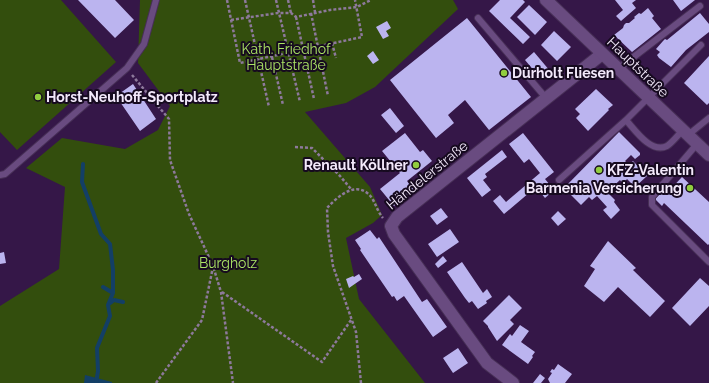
<svg xmlns="http://www.w3.org/2000/svg" width="709" height="383" viewBox="0 0 709 383" font-family="Raleway,sans-serif">
  <style>
    .green { fill: #334e0d }
    .water { fill: #133f66 }
    .lines { fill: none; stroke-linecap: round; stroke-linejoin: round }
    .stream { stroke: #133f66; stroke-width: 4 }
    .building { fill: #bbb4ef }
    .service-casing { stroke: #472f56; stroke-width: 8 }
    .minor-casing { stroke: #472f56; stroke-width: 14 }
    .secondary-casing { stroke: #472f56; stroke-width: 14 }
    .path { stroke: #8d799b; stroke-width: 2.5; stroke-dasharray: 3 2; stroke-linecap: butt }
    .service { stroke: #694b80; stroke-width: 6 }
    .minor { stroke: #694b80; stroke-width: 12 }
    .secondary { stroke: #694b80; stroke-width: 12 }
    .poi-dot { fill: #91cd3f; stroke: #160a1f; stroke-width: 1.5 }
    .labels { text-anchor: middle; dominant-baseline: central; stroke-width: 4; stroke-linejoin: round; paint-order: stroke }
    .park-label { font-size: 14px; fill: #abe465; stroke: #160a1f }
    .street-label { font-size: 14px; fill: #f3e9fb; stroke: #160a1f }
    .poi-label { font-size: 14px; font-weight: bold; fill: #f3e9fb; stroke: #160a1f; text-anchor: start }
  </style>
  <rect width="100%" height="100%" fill="#351748"/>
  <!-- green -->
  <path class="green" d="M0,0H61L116,62L17,150L0,132Z
    M140,0H453L458,9L375,87L346,103L305,112L370,187L382,215L373,223L346,238L359,299L425,383H0V306L59,269L65,187L26,168L62,138L125,149L158,130L170,106L138,63Z"/>
  <!-- water -->
  <path class="water" d="M85,375L112,382V383H84Z"/>
  <g class="lines">
    <!-- stream -->
    <path class="stream" d="M83,164L82,182L101,234L110,244L113,270V293L108,305L110,316L97,348L98,371L96,383
      M103,287L113,293
      M109,304L114,300L123,302"/>
  </g>
  <!-- building -->
  <path class="building" d="M78,0H115L134,20L115,38Z
    M500,0H523L525,2L510,18L530,37L523,44L489,11Z
    M615,0H636L632,3L636,8L621,21L616,16L623,10Z
    M673,0H695L681,11Z
    M529,5L547,22L535,35L517,17Z
    M648,8L654,16L652,18L661,29L632,52L614,35L623,28L624,25L626,23H629L635,18L634,17L639,13L641,14Z
    M700,13L709,24V32L686,50L671,67L659,58L657,55L660,52L656,49L663,41L665,39L667,40Z
    M467,18L531,97L489,130L465,100L448,115L454,123L436,138L390,80Z
    M387,21L391,28L386,31L389,36L383,39L376,27Z
    M554,31L571,47L557,61L541,45Z
    M373,51L379,60L373,64L367,56Z
    M534,52L550,71L541,79L525,60Z
    M709,56V103L707,105L684,83Z
    M133,84L156,119L140,131L116,96Z
    M596,89L613,105L608,109L609,110L588,131L576,118L580,114L575,109Z
    M390,108L404,126L396,133L381,115Z
    M619,132L640,153V155L635,159L631,155L625,161L629,165L633,161L647,176L635,187L627,179L623,184L620,180L607,192L615,200L614,202L620,210L611,219L603,210L607,207L597,196L592,200L589,197L581,205L564,188Z
    M405,133L420,152L423,150L432,161L407,181L414,190L394,206L380,189L400,173L382,151Z
    M523,133L554,172L545,179L554,190L545,198L536,187L504,214L493,201L500,195L506,202L540,173L529,159L524,163L509,144Z
    M502,150L507,157L485,174L487,177L483,180L491,190L482,197L467,178Z
    M682,177L709,202V244L708,245L664,203L662,206L655,199L663,191L666,194Z
    M441,208L448,217L437,225L430,216Z
    M558,211L566,219L558,226L551,218Z
    M450,229L459,242L437,257L428,244Z
    M370,230L377,239L379,237L422,302L427,299L447,327L433,337L404,296L397,301L394,296L392,297L360,250L361,249L355,240Z
    M608,241L636,268L633,270L665,301L650,317L618,287L604,302L584,286L595,269L590,266Z
    M4,252L6,263L0,264V253Z
    M443,256L447,261L438,268L435,264Z
    M462,262L483,293L487,289L492,297L486,301L487,303L478,309L472,301L469,303L465,298L447,272Z
    M359,274L362,279L349,288L346,279L353,276L354,277Z
    M700,278L709,286V306L690,326L672,308Z
    M509,295L522,308L510,320L514,324L497,341L488,327V326L483,321Z
    M520,325L529,331L521,342L535,352L532,356L533,357L528,364L502,345L510,334L512,336Z
    M458,348L468,363L453,373L443,358Z
    M558,364L572,374L565,383H550L548,379L552,373L550,372L552,369L554,370Z
    M540,374L545,378L541,383H533Z"/>
  <g class="lines">
    <!-- service casing -->
    <g class="service-casing">
      <path id="service" d="M478,18L546,98
        M618,69L700,6
        M683,130C678,135 672,143 667,146C651,154 635,130 626,120L701,45
        M688,135L709,118
        M697,144L652,197V205L709,262
        M0,175L5,174L127,68L144,44L156,0
        M559,180L626,120"/>
    </g>
    <!-- minor casing -->
    <g class="minor-casing">
      <path id="minor" d="M513,383L487,363L394,234L391,226L397,217L602,54"/>
    </g>
    <!-- secondary casing -->
    <g class="secondary-casing">
      <path id="secondary" d="M546,0L709,155"/>
    </g>
    <!-- path -->
    <path class="path" d="M227,0L240,63L362,37L355,0
      M245,0L269,107
      M276,0L300,102
      M288,0L291,13
      M313,0L315,12
      M311,13L328,96
      M296,17L314,99
      M231,20L278,13H291L296,17L330,10L357,7L371,0
      M332,43L336,58
      M272,57L283,105
      M132,75L169,119L170,160L189,214L213,266L221,292L233,383
      M295,147L312,148L340,176L351,189
      M222,292L322,362L351,320
      M156,383L202,320L213,267
      M361,383L356,332L333,266L328,232L327,208C339,195 358,179 372,198C376,205 378,212 383,218"/>
    <!-- service -->
    <use href="#service" class="service"/>
    <!-- minor -->
    <use href="#minor" class="minor"/>
    <!-- secondary -->
    <use href="#secondary" class="secondary"/>
  </g>
  <!-- markers -->
  <g class="poi-dot">
    <circle cx="504" cy="73" r="4"/>
    <circle cx="38" cy="97" r="4"/>
    <circle cx="416" cy="165" r="4"/>
    <circle cx="599" cy="170" r="4"/>
    <circle cx="690" cy="188" r="4"/>
  </g>
  <g class="labels">
    <!-- park labels -->
    <g class="park-label">
      <text x="286" y="49">Kath. Friedhof<tspan x="286" dy="16">Hauptstraße</tspan></text>
      <text x="228" y="263">Burgholz</text>
    </g>
    <!-- street labels -->
    <g class="street-label">
      <text transform="translate(638 67) rotate(44)">Hauptstraße</text>
      <text transform="translate(427 175) rotate(-39)">Händelerstraße</text>
    </g>
    <!-- poi labels -->
    <g class="poi-label">
      <text x="512" y="73">Dürholt Fliesen</text>
      <text x="46" y="97">Horst-Neuhoff-Sportplatz</text>
      <text x="408" y="165" text-anchor="end">Renault Köllner</text>
      <text x="607" y="170">KFZ-Valentin</text>
      <text x="682" y="188" text-anchor="end">Barmenia Versicherung</text>
    </g>
  </g>
</svg>
